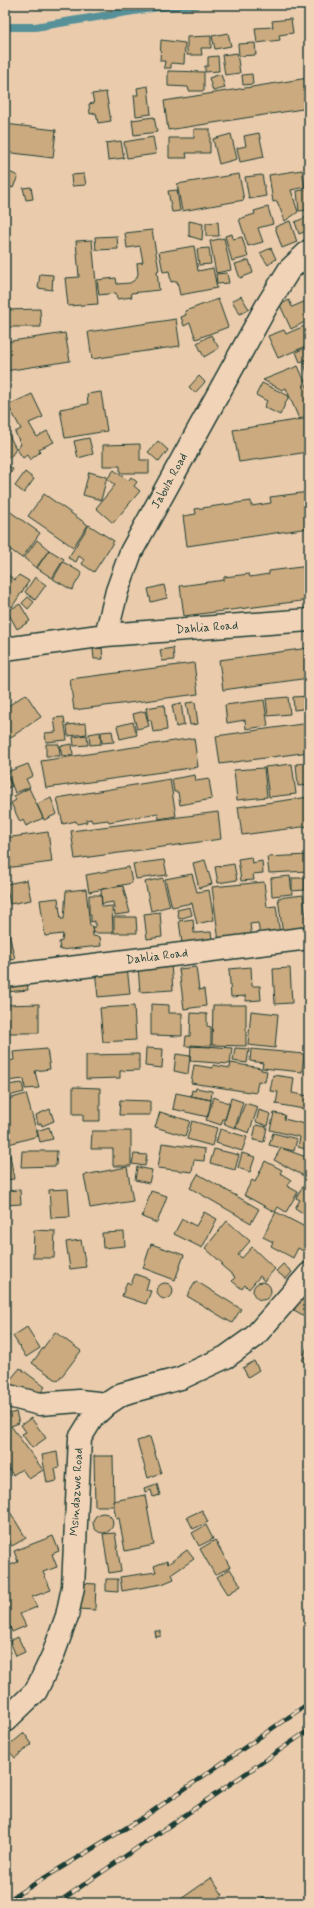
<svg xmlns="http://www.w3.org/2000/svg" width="314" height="1908" viewBox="0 0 314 1908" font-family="Mynerve,sans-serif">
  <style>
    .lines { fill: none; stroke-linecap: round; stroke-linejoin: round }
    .stream { stroke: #569098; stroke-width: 8 }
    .building { fill: #caaa7e; stroke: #1f3d34 }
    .minor-casing { stroke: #1f3d34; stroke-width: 25 }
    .minor { stroke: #f1d4b8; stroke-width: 22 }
    .rail-casing { stroke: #1f3d34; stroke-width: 4.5 }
    .rail { stroke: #f1d4b8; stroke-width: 3; stroke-dasharray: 9; stroke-linecap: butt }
    .labels { text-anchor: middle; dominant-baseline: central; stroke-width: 3.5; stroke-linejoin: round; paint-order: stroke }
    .street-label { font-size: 12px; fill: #1f3d34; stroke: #f1d4b8 }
  </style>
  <rect width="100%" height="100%" fill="#eaccad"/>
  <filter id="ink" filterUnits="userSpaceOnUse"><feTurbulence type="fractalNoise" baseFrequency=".025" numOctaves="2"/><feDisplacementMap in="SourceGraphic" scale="8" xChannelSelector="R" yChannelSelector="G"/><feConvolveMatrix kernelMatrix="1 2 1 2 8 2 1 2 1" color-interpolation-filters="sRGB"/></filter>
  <g filter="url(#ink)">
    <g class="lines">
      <!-- stream -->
      <path class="stream" d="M5,27H35L158,7L197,5"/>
    </g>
    <!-- building -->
    <path class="building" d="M291,19L293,33L279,35L280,40L257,43L255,28L273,27L272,21Z
      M228,33L231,46L215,49L212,36Z
      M211,36V48H201L202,55H187V37Z
      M161,40L185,43L184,64L171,63V68H164L165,61H160Z
      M255,43L256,55L239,56L238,44Z
      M237,53L240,73L225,75L222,55Z
      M218,56L219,71L205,72V66H208V57Z
      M168,71L204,72V91H189L188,87L168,86Z
      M221,74L225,88L213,91L209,78Z
      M252,74L253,84L243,85L242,75Z
      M308,78L309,108L168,130L164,101Z
      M148,86L151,114L136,116L134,95H138L137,88Z
      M106,92L111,121L98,123L96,113L90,114L89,104L94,103L92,94Z
      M154,117L157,132L134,135L132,120Z
      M5,124L56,130L53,158L5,152Z
      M194,129H210V153H186L187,158H169V138H194Z
      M259,133L264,157L240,162L237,148L246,146L244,136Z
      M231,134L237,159L219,164L213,139Z
      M153,137L156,154L127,158L124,142Z
      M121,141L124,158L108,160L106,143Z
      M5,170L18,176L13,188L5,185Z
      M302,170L305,187L291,190L298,212L285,221L277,201L273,202L269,175Z
      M84,174L86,185L72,186L71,175Z
      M239,174L244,200L182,211L177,184Z
      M262,175L266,196L249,199L245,177Z
      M31,187L33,199L26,200L23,188Z
      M309,189V210L299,211L297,191Z
      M177,190L180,211L172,212L168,191Z
      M268,207L273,224L258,228L263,242L248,246L239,219L255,214L254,211Z
      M309,216V230L299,234L295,222Z
      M189,221L203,224L202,240L189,236Z
      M290,221L297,242L282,248L275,227Z
      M218,222L219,236H206V223Z
      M152,230L159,270L157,271L159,290L131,293L132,297L117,299L116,293L99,295L97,280L116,278L117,284L130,283L136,279L138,274L137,263L143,262L140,246L127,248L125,233Z
      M232,234L233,239L242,237L248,257L232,261L225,236Z
      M117,236L118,249L96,250L95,237Z
      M224,238L231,270L216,273L210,241Z
      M92,240L98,304L68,306L65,278L79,277L76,241Z
      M194,246L198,271L213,268L217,288L180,295L177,281L171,282L169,271L163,272L159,252Z
      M209,248L211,264L199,265L197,249Z
      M271,248L276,259L268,265L260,253Z
      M249,260L253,273L240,278L235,264Z
      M227,273L229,283L217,284L216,274Z
      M40,274L53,275L52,290L38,288Z
      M241,296L249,309L240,314L232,301Z
      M218,299L228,327L196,339L190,323L184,326L181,317L186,315L185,311Z
      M289,300L292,307L306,301L309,307V320L291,329L280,305Z
      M40,309L41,327H5V310Z
      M176,319L180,346L92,359L88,332Z
      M309,324V345L278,358L268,336L284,330L286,334Z
      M65,333L70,361L5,371V342Z
      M211,335L219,348L204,357L197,343Z
      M309,346V359L300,362L296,352Z
      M309,361V376H308L304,363Z
      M298,366L309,391V415L299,419L286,388L282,390L263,380Z
      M199,376L205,382L195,393L189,387Z
      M262,383L289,396L280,415L264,407L267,401L256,395Z
      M101,392L107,431L65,438L60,409L88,404L87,394Z
      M32,394L43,417L29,423L37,437L47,431L54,442L39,449L40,452L30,460L27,455L23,458L16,448L21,445L15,432L21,429L8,405Z
      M309,418V452L239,462L233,430Z
      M5,427L16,449L10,458L5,455Z
      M89,438L93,454L78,458L74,441Z
      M158,441L168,450L159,462L148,452Z
      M140,444V460H149V473H120V466H103V445Z
      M5,464L13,469L5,483Z
      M114,470L128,481L131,477L137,482L134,486L140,491L113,523L96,508L115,485L107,479Z
      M25,472L34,479L24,493L15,486Z
      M89,472L107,477L101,500L83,495Z
      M309,492V528L187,546L183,516L196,514L195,509L251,501V506L271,503L270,497Z
      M44,494L88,525L73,547L28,516Z
      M5,508L40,533L22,558L5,546Z
      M89,525L114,541L94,572L82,564L84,560L79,556L76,562L68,558Z
      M37,540L49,550L36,568L24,558Z
      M49,550L64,559L52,578L37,568Z
      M63,562L82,573L72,590L53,579Z
      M309,566V600L184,616L180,586L224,580V577L249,574L250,577L269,574V571Z
      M5,573L15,580L19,575L29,581L12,607L5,603Z
      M35,577L46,585L35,600L25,592Z
      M164,585L167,598L151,602L148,589Z
      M28,597L34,602L28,609L22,603Z
      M20,604L30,621L17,629L7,611Z
      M102,648L103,659H94L93,649Z
      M173,648L174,660L162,661L160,650Z
      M309,648V678L223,690L219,660Z
      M194,663L198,694L74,710L70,679Z
      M26,694L41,717L5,741V708Z
      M309,696V708L294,710L293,697Z
      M288,697L290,714L268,716L266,699Z
      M264,700L268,726L246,729L245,720L227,723L225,705Z
      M195,702L198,724L190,725L186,703Z
      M181,703L184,725L176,727L172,705Z
      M164,705L167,730L153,732L151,720H148L146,708Z
      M145,711L149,726L137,729L133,714Z
      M64,717L67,740L46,742L45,733L56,732L54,718Z
      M133,722L137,735L120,739L117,726Z
      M86,723L87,734L68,736L67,725Z
      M309,723V752L220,764L216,736Z
      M112,731L114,742L102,743L101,732Z
      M100,732L101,744L90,745L89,734Z
      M87,735L88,745L74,746L73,737Z
      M194,738L198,767L46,788L41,761Z
      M46,744H59L60,756H46Z
      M72,744L73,755L62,756L60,746Z
      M309,763V785L298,786L296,764Z
      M28,764L33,776L26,779L30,787L15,793L7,772Z
      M292,764L296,794L269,797L265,767Z
      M264,768L267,797L237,800L234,770Z
      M5,772L12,786L5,789Z
      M195,775L196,781L209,779L212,799L180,805L178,792H174L172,779Z
      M170,779L176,816L159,819L158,813L109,822L108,820L92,822L91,819L86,820L87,822L77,824L76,821L63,824L57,798Z
      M29,788L43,818L26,826L23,820L20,822L11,803L16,800L14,796Z
      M5,795H7L9,806L5,807Z
      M309,797V826L242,835L238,807Z
      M51,798L57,814L44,820L37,804Z
      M5,812L8,829H5Z
      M218,812L221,839L75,859L71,831Z
      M48,832L52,862L5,868V838Z
      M308,855L309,871L269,873L267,857Z
      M251,857L252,863L262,861L263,873L253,874L254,880L241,881L238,859Z
      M164,860L167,875L136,879L133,864Z
      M205,860L212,884L199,888L193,863Z
      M234,864L237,880L218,883L215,867Z
      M129,867L132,883L89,892L86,875Z
      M192,874L197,892L209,890L214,920L197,924L192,903L172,907L165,879Z
      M290,876L292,894L272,896L271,878Z
      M163,878L170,906L151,911L145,882Z
      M292,878H305V890L292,891Z
      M27,880L31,900L10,904L6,884Z
      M264,882L267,907L276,906L280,934L260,936L258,923L250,924L252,938L219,942L212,887Z
      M307,882H309V894H308Z
      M123,886L130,913L115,915L113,902L102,904L101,889Z
      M86,889L90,926H92L93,936L100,937L101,946L60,950L59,942L62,941L63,934L45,936L40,900L58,898L61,919H64L66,891Z
      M89,895H101L102,907L112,906L113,933H93L92,927H95V921L91,922V915H89Z
      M303,895L308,932L283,935L278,898Z
      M190,907L192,915L179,919L177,910Z
      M160,912L162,937L147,939L144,914Z
      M114,917H136L137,933H114Z
      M193,919L194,933L211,932L212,939L182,943L179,921Z
      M5,930H8L15,959L5,961Z
      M171,964L173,990L140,992L138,966Z
      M127,967L130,994L98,997L95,970Z
      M196,967L199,990L204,989L206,1006L184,1009L179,969Z
      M251,967L252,986H260L261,1000L246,1001V996L231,997L229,969Z
      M290,968L292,1003L275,1004L273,969Z
      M27,982L28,990L6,992L5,985Z
      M39,1004V1033H5V1005Z
      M151,1004L169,1005V1013H182V1036L151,1035Z
      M213,1005H246V1046L212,1045Z
      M134,1006L136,1040L103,1042L100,1008Z
      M251,1011L278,1014L275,1048L248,1045Z
      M191,1013L207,1014V1026L211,1027V1047L185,1046L186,1036H190Z
      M191,1045L232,1048L230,1064L190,1061Z
      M146,1048L163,1049L162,1068L145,1066Z
      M235,1048L249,1049L247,1063L233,1061Z
      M47,1049L50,1069L35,1071L39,1088L25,1089L24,1079L7,1081V1085L22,1083L24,1092L5,1097V1052L7,1061L14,1060L13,1052Z
      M251,1049L304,1054L302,1072L262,1068L263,1063L250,1061Z
      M139,1054V1070L120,1071V1078L86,1079V1055Z
      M176,1054L190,1056L188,1074L174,1071Z
      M231,1063L261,1068V1070L267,1071L265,1082L258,1081L256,1093L191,1083L194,1065L213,1068V1065L230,1068Z
      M273,1075L294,1078L292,1093L309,1096V1110L276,1104L278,1092L270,1091Z
      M73,1087L100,1088V1121H83V1114H73Z
      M196,1088L212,1091L211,1100L191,1096L192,1090L195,1091Z
      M176,1093L211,1100L208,1117L173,1109Z
      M26,1094L38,1136L5,1145V1100Z
      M214,1097L230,1104L225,1119H223L221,1125L206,1120Z
      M231,1098L243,1102L235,1128L224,1124Z
      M120,1100L150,1101V1115H119Z
      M245,1103L258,1107L249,1133L236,1128Z
      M50,1109L54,1121L42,1126L41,1123L38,1125L36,1115Z
      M259,1110L271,1114L268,1126L256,1122Z
      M160,1112L190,1121L185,1136L155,1127Z
      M274,1113L285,1115L284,1119L309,1125V1150L298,1147L300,1137L270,1130Z
      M192,1121L217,1128L212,1146L187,1139Z
      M256,1125L267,1127L264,1142L253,1140Z
      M49,1127L53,1139L40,1142L37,1131Z
      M220,1129L247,1137L242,1151L216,1143Z
      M92,1131H131V1166H113V1149H91Z
      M273,1133L297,1139L294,1151L269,1145Z
      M162,1143L205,1149L204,1161L194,1160L192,1172L158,1168Z
      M281,1148L309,1158V1170L306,1177L274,1160Z
      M214,1149L239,1155L235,1170L210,1163Z
      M22,1151H57L56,1166L21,1167Z
      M242,1153L255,1157L250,1172L238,1168Z
      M134,1154L147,1155L145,1166L132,1164Z
      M10,1155L14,1179L5,1180V1156Z
      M265,1161L282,1170L280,1173L291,1180L287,1186L298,1192L286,1212L278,1207L275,1212L244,1195L252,1180L255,1182Z
      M127,1167L133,1201L90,1208L84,1175Z
      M137,1167L152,1170L149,1183L135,1180Z
      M198,1174L259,1209L251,1223L190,1188Z
      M306,1182L308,1184L309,1183V1217L295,1208L300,1200L296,1198Z
      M68,1189L70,1217L51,1218L49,1190Z
      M20,1190L21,1204L5,1205V1191Z
      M151,1191L167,1196L157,1223L142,1217Z
      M204,1212L217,1219L202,1248L174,1234L182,1219L196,1226Z
      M276,1212L309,1229V1244L305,1252L298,1248L293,1258L271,1246L273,1242L263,1237Z
      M227,1221L250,1241L238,1255L242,1258L252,1247L275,1269L264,1281L260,1276L249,1289L245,1285L242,1289L232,1281L235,1277L221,1265L223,1264L205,1248Z
      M34,1230L55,1231L54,1258H33Z
      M124,1232L125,1246L103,1248L102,1233Z
      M81,1240L86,1267L70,1269L66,1242Z
      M151,1244L184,1255L175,1280L143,1268Z
      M283,1264L292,1272L286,1279L276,1271Z
      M135,1274L149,1279L146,1290L151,1291L146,1304L122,1296L127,1282L131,1284Z
      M196,1281L241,1309L232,1323L187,1296Z
      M253 1291a9 9 0 1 1 18 0a9 9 0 1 1-18 0Z
      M157 1291a8 8 0 1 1 16 0a8 8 0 1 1-16 0Z
      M304,1293L309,1296L308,1318L294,1310Z
      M27,1327L40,1348L26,1357L13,1336Z
      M55,1332L81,1351L58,1381L32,1363Z
      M5,1333L9,1334L7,1345H5Z
      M309,1341V1363L302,1361Z
      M254,1361L259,1370L248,1377L243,1368Z
      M20,1368L45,1387L33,1402L5,1386Z
      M16,1412L19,1423L11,1426L43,1470L29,1479L22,1469L13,1475L5,1464V1415Z
      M31,1418L46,1438L32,1448L22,1434L26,1432L21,1425Z
      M150,1437L161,1473L148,1478L137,1441Z
      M57,1452L59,1467L55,1468L57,1481L47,1483L42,1455Z
      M94,1456H113L114,1506H95Z
      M157,1484L160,1495L153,1497L151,1490L145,1492L144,1488Z
      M145,1495L154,1545L125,1551L119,1518L116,1519L113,1501Z
      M7,1507L26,1538L12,1546L5,1534V1508Z
      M202,1510L208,1522L193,1529L187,1517Z
      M93 1523a10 10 0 1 1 20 0a10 10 0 1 1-20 0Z
      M206,1525L213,1539L199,1546L192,1533Z
      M115,1533L121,1571L109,1573L103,1534Z
      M53,1536L59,1551L52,1554L57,1567L43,1572L51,1590L32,1597L37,1607L20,1614L26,1626L12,1632L5,1615V1567L18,1562L14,1551Z
      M215,1540L230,1567L215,1575L200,1549Z
      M187,1550L194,1559L172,1574L174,1579L162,1584L122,1591L120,1577L156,1572L154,1566L167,1561L168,1564Z
      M230,1569L241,1586L228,1594L217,1577Z
      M106,1579H118V1592L106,1591Z
      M79,1583L96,1584L95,1610L78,1609Z
      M155,1631H161V1636L156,1637Z
      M18,1637L25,1652L16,1656L10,1641Z
      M24,1733L32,1744L15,1758L6,1748Z
      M211,1878L223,1895L211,1903H179L178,1901Z
      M262,1898L289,1903H261Z"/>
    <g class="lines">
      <!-- minor casing -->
      <g class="minor-casing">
        <path id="minor" d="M106,635L309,620
          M5,649L106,635L117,591L131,552L266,307L289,270L309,251
          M5,976L309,938
          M5,1395L40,1404L79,1401L107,1404
          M5,1721L36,1691L53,1655L67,1616L73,1587L80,1438L93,1417L107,1404L122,1394L181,1378L226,1357L254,1337L309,1274"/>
      </g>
      <!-- minor -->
      <use href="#minor" class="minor"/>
      <!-- rail casing -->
      <g class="rail-casing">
        <path id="rail" d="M5,1902L144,1817L309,1703
          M57,1903L309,1730"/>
      </g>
      <!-- rail -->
      <use href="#rail" class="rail"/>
    </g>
  </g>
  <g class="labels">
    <!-- street labels -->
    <g class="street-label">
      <text transform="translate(170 481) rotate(-61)">Jabula Road</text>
      <text transform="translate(207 628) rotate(-4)">Dahlia Road</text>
      <text transform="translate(157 957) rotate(-7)">Dahlia Road</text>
      <text transform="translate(77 1492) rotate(-87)">Msindazwe Road</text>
    </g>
  </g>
  <!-- margin -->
  <rect width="314" height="1908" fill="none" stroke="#f1d4b8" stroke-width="20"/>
  <rect x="10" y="10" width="294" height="1888" fill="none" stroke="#1f3d34" stroke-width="1.5" filter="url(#ink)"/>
</svg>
